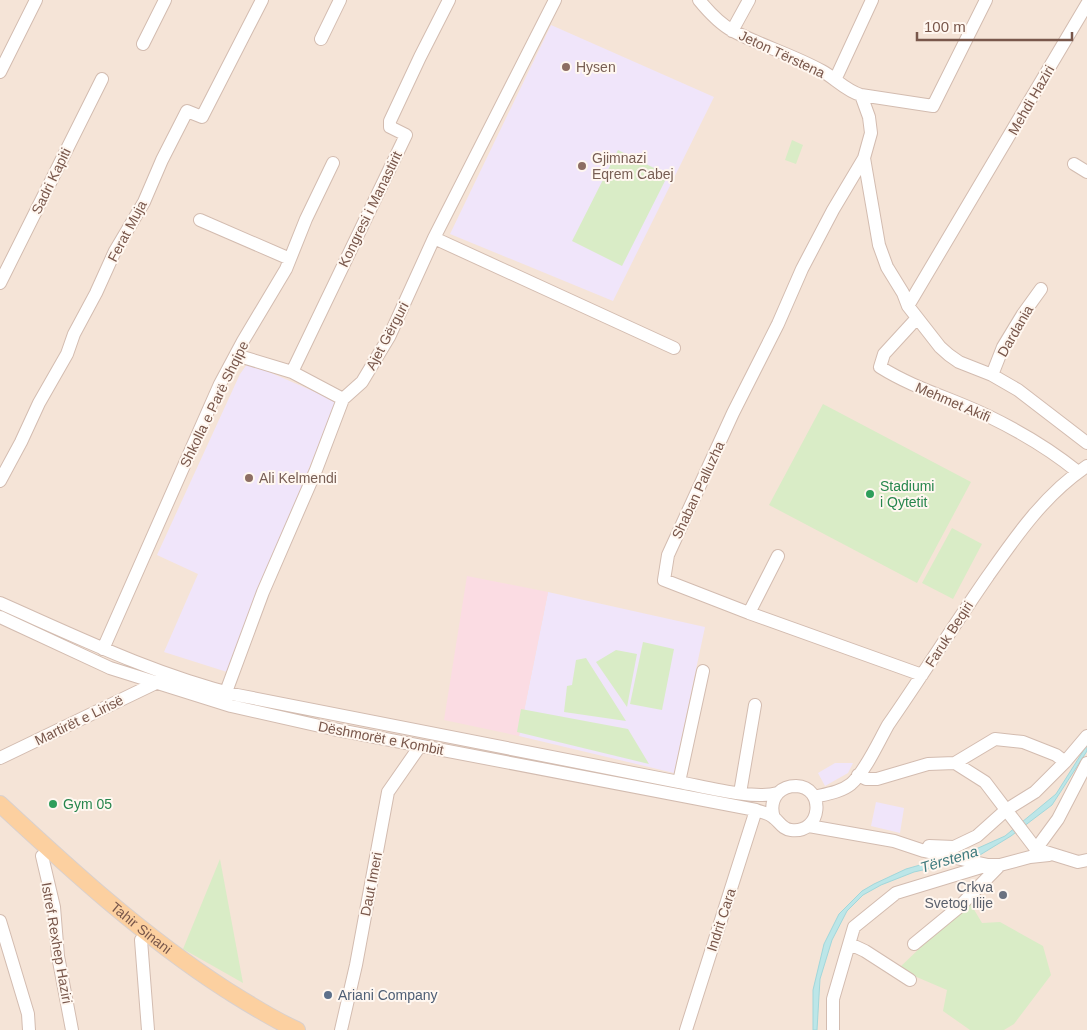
<svg xmlns="http://www.w3.org/2000/svg" width="1087" height="1030" viewBox="0 0 1087 1030" font-family="Helvetica,sans-serif">
  <style>
    .residential { fill: #f5e4d7 }
    .education { fill: #f0e5fa }
    .medical { fill: #fbdce3 }
    .green { fill: #d9ecc6 }
    .water { fill: #bce6e8; stroke: #a2d7da }
    .lines { fill: none; stroke-linecap: round; stroke-linejoin: round }
    .minor-casing { stroke: #d3bcb0; stroke-width: 14 }
    .major-casing { stroke: #d9d0cd; stroke-width: 18 }
    .minor { stroke: #fff; stroke-width: 12 }
    .major { stroke: #fcd0a0; stroke-width: 16 }
    .education-dot { fill: #8d6e63; stroke: #fff7f0; stroke-width: 2 }
    .leisure-dot { fill: #2e9e5b; stroke: #fff7f0; stroke-width: 2 }
    .worship-dot { fill: #6b7280; stroke: #fff7f0; stroke-width: 2 }
    .service-dot { fill: #5c6f8a; stroke: #fff7f0; stroke-width: 2 }
    .labels { text-anchor: middle; dominant-baseline: central; stroke-width: 4; stroke-linejoin: round; paint-order: stroke }
    .street-label { font-size: 14px; fill: #79574b; stroke: #fff7f0 }
    .education-label { font-size: 14px; fill: #785e54; stroke: #fff7f0; text-anchor: start }
    .leisure-label { font-size: 14px; fill: #27864d; stroke: #fff7f0; text-anchor: start }
    .worship-label { font-size: 14px; fill: #5b616d; stroke: #fff7f0; text-anchor: end }
    .service-label { font-size: 14px; fill: #4e5e75; stroke: #fff7f0; text-anchor: start }
    .water-label { font-size: 15px; font-style: italic; fill: #3e7a7e; stroke: #fff7f0 }
  </style>
  <rect width="100%" height="100%" fill="#fdf3e9"/>
  <!-- residential -->
  <path class="residential" d="M0,0H1087V1030H0Z"/>
  <!-- education -->
  <path class="education" d="M551,25L714,97L613,301L450,234Z
    M248,363L336,401L227,672L164,652L198,574L157,555L240,374Z
    M548,592L705,627L674,773L519,736Z
    M835,763H853L848,773L825,786L818,773Z
    M876,802L904,808L900,833L871,826Z"/>
  <!-- medical -->
  <path class="medical" d="M467,576L548,592L519,736L444,720Z"/>
  <!-- green -->
  <path class="green" d="M792,140L803,145L796,164L785,160Z
    M618,150L668,175L622,266L572,241Z
    M823,404L971,482L917,583L769,505Z
    M952,528L982,544L953,599L922,583Z
    M643,642L674,649L662,710L630,704Z
    M616,650L637,654L627,707L596,662Z
    M586,658L626,721L564,712L567,686L572,685L576,660Z
    M521,709L628,729L649,764L517,732Z
    M220,859L243,983L183,949Z
    M969,901L982,923L1000,922L1043,946L1051,975L1014,1024L1004,1030H970L943,1011L947,990L898,969Z"/>
  <!-- water -->
  <path class="water" d="M1087,745V751L1052,805L1011,836L975,858L914,872L881,885L863,895L847,911L832,940L820,979L817,1030H813V990L824,944L839,914L862,891L874,884L906,869L976,849L1005,836L1056,794Z"/>
  <g class="lines">
    <!-- minor casing -->
    <g class="minor-casing">
      <path id="minor" d="M699,0C708,11 720,24 733,31C762,46 793,55 822,71C835,78 846,91 861,95L869,117L871,133L864,158L879,245L887,267L903,293L908,306L940,347L949,355L959,362L992,375L1018,390L1087,443
        M732,31L749,0
        M321,39L340,0
        M143,44L165,0
        M0,72L36,0
        M835,80L872,0
        M861,95L933,106L986,0
        M864,158L833,210L802,269L778,324L733,413L668,555L664,580L749,613L922,675
        M1074,164L1087,172
        M200,220L290,259
        M434,238L674,348
        M0,283L102,79
        M908,306L1087,4
        M917,318L884,354L880,367C915,389 951,398 988,416C1019,431 1051,450 1078,472
        M236,355L292,372L406,135L390,127V121L420,57L449,0
        M292,372L343,399
        M992,375L1003,347L1023,314L1041,289
        M0,481L21,442L39,403L67,354L74,334L96,293L115,251L144,202L162,160L187,111L202,117L262,0
        M0,603C77,637 155,675 237,695L679,782C706,787 754,800 778,793
        M749,613L778,556
        M0,617L110,668L231,706L333,729L756,810C761,812 768,813 773,817C780,822 782,829 791,830C822,834 826,787 796,786C790,786 783,788 778,793C772,800 771,809 774,818
        M103,649L220,384L243,341L286,269L306,219L333,163
        M223,700L263,592L316,470L343,399L362,382L389,337L434,238L555,0
        M0,758L158,682L159,680
        M955,763L995,739L1023,742L1056,755L1065,762
        M858,775L866,779H877L928,764L955,763L985,782L1036,849L1078,862L1087,860
        M679,782L703,671
        M740,793L755,705
        M814,797C827,794 841,792 851,784C865,772 879,741 888,725C922,676 954,625 988,576C1016,536 1045,494 1087,466
        M809,826L894,841L924,851L988,865H1000L1030,857L1049,855
        M929,846L954,847L977,836L1006,810L1035,792L1065,762L1087,736
        M1036,849L1058,819L1087,763
        M42,856L54,907L58,956L72,1030
        M0,921L28,1014L29,1030
        M141,940L148,1030
        M850,944L865,951L910,980
        M914,944L959,907L1000,865
        M341,1030L356,965L388,792L420,746
        M686,1030L756,810
        M833,1030V999L854,927L896,893L988,865"/>
    </g>
    <!-- major casing -->
    <g class="major-casing">
      <g id="major">
        <path id="s1" d="M0,804C71,870 143,936 225,989C249,1004 272,1019 297,1030"/>
      </g>
    </g>
    <!-- minor -->
    <use href="#minor" class="minor"/>
    <!-- major -->
    <use href="#major" class="major"/>
  </g>
  <!-- markers -->
  <g class="education-dot">
    <circle cx="566" cy="67" r="5"/>
    <circle cx="582" cy="166" r="5"/>
    <circle cx="249" cy="478" r="5"/>
  </g>
  <g class="leisure-dot">
    <circle cx="870" cy="494" r="5"/>
    <circle cx="53" cy="804" r="5"/>
  </g>
  <circle class="worship-dot" cx="1003" cy="895" r="5"/>
  <circle class="service-dot" cx="328" cy="995" r="5"/>
  <g class="labels">
    <!-- street labels -->
    <g class="street-label">
      <text transform="translate(782 54) rotate(25)">Jeton Tërstena</text>
      <text transform="translate(1031 100) rotate(-60)">Mehdi Haziri</text>
      <text transform="translate(51 181) rotate(-64)">Sadri Kapiti</text>
      <text transform="translate(370 209) rotate(-64)">Kongresi i Manastirit</text>
      <text transform="translate(127 231) rotate(-62)">Ferat Muja</text>
      <text transform="translate(1015 331) rotate(-60)">Dardania</text>
      <text transform="translate(387 336) rotate(-62)">Ajet Gërguri</text>
      <text transform="translate(953 402) rotate(23)">Mehmet Akifi</text>
      <text transform="translate(214 404) rotate(-64)">Shkolla e Parë Shqipe</text>
      <text transform="translate(698 490) rotate(-65)">Shaban Palluzha</text>
      <text transform="translate(949 634) rotate(-57)">Faruk Beqiri</text>
      <text transform="translate(79 720) rotate(-26)">Martirët e Lirisë</text>
      <text transform="translate(381 738) rotate(11)">Dëshmorët e Kombit</text>
      <text transform="translate(371 884) rotate(-79)">Daut Imeri</text>
      <text transform="translate(721 920) rotate(-72)">Indrit Cara</text>
      <text stroke="none"><textPath href="#s1" startOffset="188">Tahir Sinani</textPath></text>
      <text transform="translate(57 943) rotate(80)">Istref Rexhep Haziri</text>
    </g>
    <!-- education labels -->
    <g class="education-label">
      <text x="576" y="67">Hysen</text>
      <text x="592" y="158">Gjimnazi<tspan x="592" dy="16">Eqrem Cabej</tspan></text>
      <text x="259" y="478">Ali Kelmendi</text>
    </g>
    <!-- leisure labels -->
    <g class="leisure-label">
      <text x="880" y="486">Stadiumi<tspan x="880" dy="16">i Qytetit</tspan></text>
      <text x="63" y="804">Gym 05</text>
    </g>
    <!-- worship labels -->
    <g class="worship-label">
      <text x="993" y="887">Crkva<tspan x="993" dy="16">Svetog Ilije</tspan></text>
    </g>
    <!-- service labels -->
    <g class="service-label">
      <text x="338" y="995">Ariani Company</text>
    </g>
    <!-- water labels -->
    <g class="water-label">
      <text transform="translate(949 859) rotate(-17)">Tërstena</text>
    </g>
  </g>
  <!-- scale -->
  <path d="M917 32v8h155v-8" fill="none" stroke="#79574b" stroke-width="2.5"/>
  <text x="924" y="32" font-size="15" fill="#79574b" stroke="#fff7f0" stroke-width="4" paint-order="stroke">100 m</text>
</svg>
